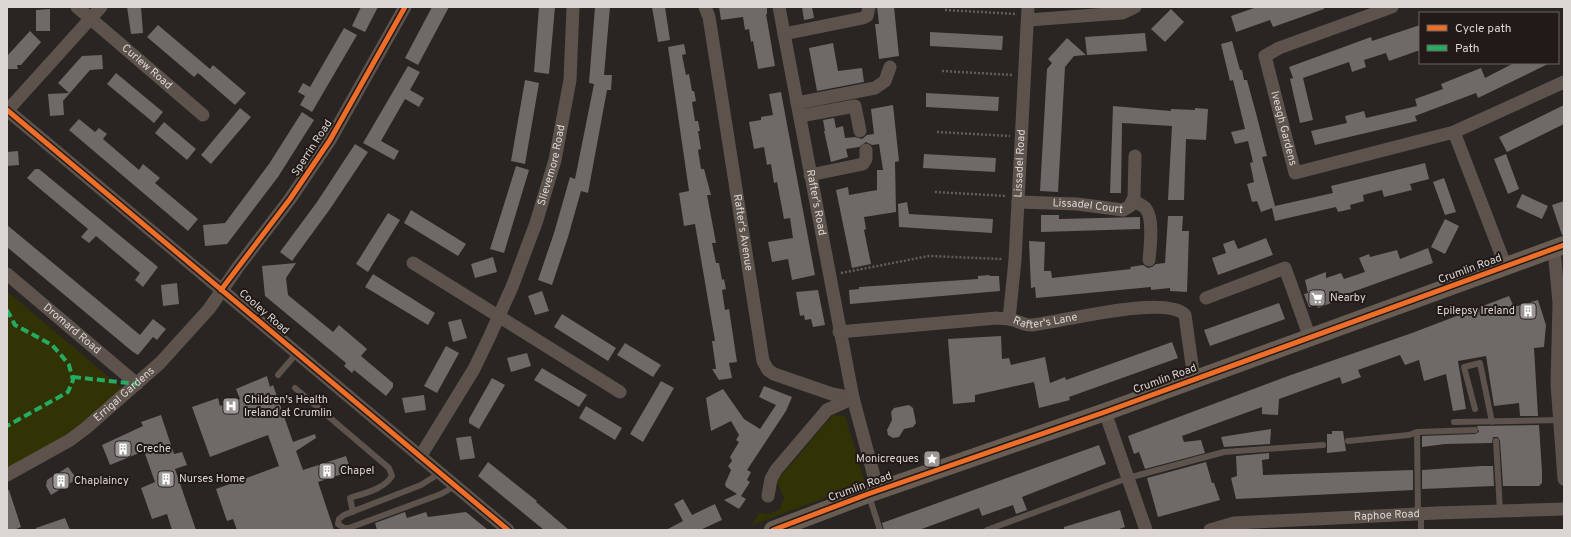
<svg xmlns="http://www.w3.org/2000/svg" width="1571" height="537" viewBox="0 0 1571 537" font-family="Overpass,sans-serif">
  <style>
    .green { fill: #323305 }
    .building { fill: #6d6a68 }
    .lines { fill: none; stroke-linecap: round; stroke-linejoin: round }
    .path { stroke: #645d59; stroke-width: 2.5; stroke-dasharray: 2 2; stroke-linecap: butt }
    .lane { stroke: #5d534c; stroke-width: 6 }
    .street { stroke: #5d534c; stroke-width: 13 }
    .secondary { stroke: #695d53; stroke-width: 18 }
    .quiet { stroke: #26ab63; stroke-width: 4; stroke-dasharray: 8 4; stroke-linecap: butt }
    .cycleway-casing { stroke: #211a17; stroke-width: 8 }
    .cycleway { stroke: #ee6e29; stroke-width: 5 }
    .labels { text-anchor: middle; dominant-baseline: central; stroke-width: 4; stroke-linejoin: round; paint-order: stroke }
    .street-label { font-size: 11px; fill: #dbd6d4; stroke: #211a17 }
    .poi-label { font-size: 11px; fill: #dbd6d4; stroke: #211a17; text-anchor: start }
  </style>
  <rect width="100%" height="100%" fill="#282523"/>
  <!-- green -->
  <path class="green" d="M7,291L124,390L92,416L47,448L7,469Z
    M833,415L845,416L865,483L752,525L759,513L770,514L780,509L784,498L777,481Z"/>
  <!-- building -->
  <path class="building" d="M127,7H141L143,33L131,34Z
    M361,7H378L365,32L352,26Z
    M432,7H449L418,65L405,58Z
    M539,7H555L549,74L534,72Z
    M595,7H610L604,75H612L611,90H607L588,193L581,191L568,237L552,285L538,280L554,233L570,177L575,179L594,84L589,83Z
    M652,7H665L670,40L658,42Z
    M719,7H767V14H766L775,66L758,69L753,41L751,42L749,29L745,30L743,17L721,20Z
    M802,7H812L814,18L804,20Z
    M877,7H894L899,56L879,59L875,24H879Z
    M1257,7H1324V9L1273,27L1270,20L1236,32L1231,16Z
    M50,9V31H36V10Z
    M1171,9L1184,22L1165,42L1151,29Z
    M158,25L210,69L213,65L246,93L235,105L198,73L194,77L147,37Z
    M1420,25V50L1389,61L1386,53L1364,60L1366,67L1352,72L1349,62L1303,78L1313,120L1300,123L1290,79L1293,78L1289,67L1371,37L1372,41Z
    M344,28L357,35L312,112L300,105L305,96L298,92L303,83L310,87Z
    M30,31L41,42L21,65H17L18,69H7V56Z
    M930,32L1003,36L1002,50L930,46Z
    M1145,33L1147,51L1087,55L1085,37Z
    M1067,38L1086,55L1074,56L1065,67L1058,192L1040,191L1047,69L1052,63L1048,59Z
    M1232,41L1240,70H1242L1244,80H1247L1257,117L1267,156L1262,157L1275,206L1333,193L1331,186L1425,163L1429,179L1410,184L1412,190L1384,197L1382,190L1363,195L1364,201L1350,205L1351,209L1338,212L1336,207L1275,221L1272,208L1261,212L1257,201L1252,202L1247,184L1254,182L1250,163L1253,162L1248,141L1235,144L1231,132L1245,129L1233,80L1230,81L1221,44Z
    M833,43L838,71L862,68L864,82L817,91L809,48Z
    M684,44L686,54L682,55L686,75L689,74L692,91H694L696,101L692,102L695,121H698L700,131H698L701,149L698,150L701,169H704L711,195H707L716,243H712L716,263H719L722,280L724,279L726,289L722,290L725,310L729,309L737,362L729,363L732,378L719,380L712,369H716L712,341H715L695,224L684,226L679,193L689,191L668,47Z
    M102,55L103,69L90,70L63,101L64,115L50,116L48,94L69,93L58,83L82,56Z
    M1514,63H1550L1478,98L1476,93L1415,116L1417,121L1315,145L1311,131L1347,123L1345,116L1364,111L1366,118L1417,106L1415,99L1443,89L1441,84L1481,68L1485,78Z
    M408,66L420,72L410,90L424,98L419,107L405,99L381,141L399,151L394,160L363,143Z
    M116,73L163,112L154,123L107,84Z
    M525,80L539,83L525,164L511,161Z
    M781,92L815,275L792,280L788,259L772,262L768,242L793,238L790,218L784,219L777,182L774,183L771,164L767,165L764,147L754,149L749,122L761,120V117L773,115L769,94Z
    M926,93L999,97L998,111L926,107Z
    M893,105L899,161L895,162L896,212L864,217L866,229L864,230L871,264L852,268L836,190L848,187L849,195L877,190V170H883L879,144L872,145L866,142L859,147L846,149L848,157L831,162L824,131H825L823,120L834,118L836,128L843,126L845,138L855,137L862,139L867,135L874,134L871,109Z
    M1564,105V124L1507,152L1499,137Z
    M1113,106L1171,111V109L1195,110V108L1208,109L1206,140L1186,139L1184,200H1168L1172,126L1122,123L1121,193H1110Z
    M240,108L251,117L211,164L201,155Z
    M302,112L314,120L278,177L227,244L205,246L203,225L225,223L269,164Z
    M79,119L95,132L99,128L107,134L103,139L139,170L143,164L160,178L155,183L198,219L188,231L69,130Z
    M164,122L196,149L187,160L155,133Z
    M355,144L368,152L330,209L292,261L280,252L317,202Z
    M18,151L19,165L7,166V152Z
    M924,154L996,158L995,172L923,168Z
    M1506,154L1519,189L1508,194L1494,159Z
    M516,166L529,170L504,253L490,249Z
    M35,169H39L158,267L143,287L135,280L140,273L96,236L89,243L81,237L88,229L27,178Z
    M1444,178L1456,212L1445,215L1433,182Z
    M1522,194L1548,206L1542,219L1516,207Z
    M1564,201V235H1562L1552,205Z
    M907,202L909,214L993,219L992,233L899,227L898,204Z
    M411,210L466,244L458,256L404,223Z
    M388,213L400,220L368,272L356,264Z
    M1041,215H1059V219L1140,217V229L1041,232Z
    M1168,216H1183L1182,231H1189L1187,292L1170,291V288L1151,290V287L1036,298L1035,287L1031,288L1029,241L1045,242L1044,271H1051L1052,278L1131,269L1130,267L1143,265L1148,268L1152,267L1156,264L1165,263Z
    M1445,219L1459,226L1445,254L1431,247Z
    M7,225L140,335L153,319L166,329L157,340L153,337L138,355L133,352L7,247Z
    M1266,238L1273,255L1218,275L1212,258L1226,253L1223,244L1234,240L1238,249Z
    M1428,248L1433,263L1330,300L1331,303L1318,308L1316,305L1309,307L1304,294L1308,293L1305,280L1326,272V278L1341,273L1344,279L1365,272L1359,258L1369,254L1370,257L1397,250L1400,259Z
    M493,257L497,272L475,278L471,264Z
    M296,263L286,278L288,295L333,332L339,325L367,349L361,356L393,383V387L386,396L354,370L352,373L344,366L346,363L265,296L262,266Z
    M373,274L435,313L428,325L365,287Z
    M989,275L990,276H999L1000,291L850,304L849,290L859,289V287L978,279V276Z
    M177,283L179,304L163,306L161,285Z
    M818,290L825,325L813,327L811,319L805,320L804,315L800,316L796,292Z
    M542,291L549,311L535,315L528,296Z
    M1509,296L1514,307L1538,300L1546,325L1544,347L1534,348L1538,416H1520L1519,403L1494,406L1486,356L1458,361L1466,409L1453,411L1446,374L1424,381L1419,360L1405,365L1400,355L1358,370L1361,377L1342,384L1340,377L1279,399L1278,415L1262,414V407L1182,436L1184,442L1201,440L1205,453L1145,469L1139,452L1134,454L1128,436L1288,376L1412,333Z
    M1279,303L1285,319L1210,346L1204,330Z
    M562,314L616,348L608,361L554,327Z
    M461,319L467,338L453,342L448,322Z
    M1001,336L1002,359L1009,358L1011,365L1045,357L1050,383L1065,377L1066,380L1172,342L1178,358L1069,397L1070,400L1039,408L1034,382L975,395V402L953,404L948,339Z
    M625,343L661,365L653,377L617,355Z
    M446,346L459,353L437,393L424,386Z
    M527,353L531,366L511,372L507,358Z
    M542,368L587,395L579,407L534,380Z
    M267,376L270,387L273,385L293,442L315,434L316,438L296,451L303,470L346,456L351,471L318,482L334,530H237L233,519L227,521L216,489L279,466L268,435L210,457L192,407L218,398L220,406L240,399L236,389Z
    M492,378L505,385L479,429L469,423V419Z
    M661,381L674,388L643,442L630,434Z
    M764,386L792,397L786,411L747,470L751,472L747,480L750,482L741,496L746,499L739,509L724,500L737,494L726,487L725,484L731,470L728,466L732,461L730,457L739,442L736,440L739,435L731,421L711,431L706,398L723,389L744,419L760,429L776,405L759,397Z
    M424,395L426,410L405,413L402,398Z
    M909,405L913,408L916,423L913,427L904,429L899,437L893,438L888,435L887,430L892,420L891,412L894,408Z
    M586,406L622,428L615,440L579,418Z
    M161,415L174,454L182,452L187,465L175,469L196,530H172L167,514L152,519L141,488L155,482L144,451L110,465L102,445L143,426L141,422Z
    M1539,425L1542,471V483L1539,486H1503L1500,441L1498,437H1493L1492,443L1445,444L1422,447V436L1475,434L1479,432L1477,426Z
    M1271,429L1270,444L1224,447L1221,437Z
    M1332,431H1343L1346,451L1327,453V434H1332Z
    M471,436L475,458L460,460L456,438Z
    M1099,445L1106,464L1022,497L1027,510L1016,514L1013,505L982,516L979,508L919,530H884L882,523Z
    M1269,453V459L1262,460L1263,475L1413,470V490L1236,499L1231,478L1237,476L1236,456Z
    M488,462L537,501L536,502L569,530H544L478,476Z
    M1206,462L1212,483H1214L1220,500L1158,517L1147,478Z
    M1482,466H1493L1494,486L1422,489V470Z
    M68,467L77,479L51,495L46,486L47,480Z
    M7,490H9L21,527L14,530H7Z
    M683,499L692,515L715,504L722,520L700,530H666L683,521L674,504Z
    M1120,510L1125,527L1116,530H1064V527Z
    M405,512L407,518L426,512L428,517L466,512L488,530H377L375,523Z
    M65,518L70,530H36V528Z"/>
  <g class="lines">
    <!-- path -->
    <path class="path" d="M945,10L1017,14
      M942,71L1013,75
      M937,132L1010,136
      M935,192L1007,196
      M841,273L929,256L1002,259"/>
    <!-- lane -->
    <path class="lane" d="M278,375L296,354
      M295,388L389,468L392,476C384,489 365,493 350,498L353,512
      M1475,409L1464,367L1480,363L1492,422
      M1454,422L1560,420
      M1417,432L1418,514
      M1348,441L1409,435L1417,432L1475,430
      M1496,441L1500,511
      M440,473L421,485L344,515L339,519L338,524L344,528H349L441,494L455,486
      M869,496L880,530
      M1421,514V530
      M987,530L1128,478L1224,452L1323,445"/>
    <!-- street -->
    <g class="street">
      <path id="s1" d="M77,7L203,115"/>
      <path id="s2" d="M705,7L709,17L763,361L768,370L774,374L832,394L853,398"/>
      <path id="s3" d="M779,7L853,398L878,491"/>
      <path id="s4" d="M1392,7L1279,48L1265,56L1295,173L1454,132L1564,82"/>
      <path d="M1028,20L1122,13L1135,7"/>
      <path d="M784,34L863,18L867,16L869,7"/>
      <path d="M797,103L875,88L885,81L890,67"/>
      <path d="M7,110L508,530"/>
      <path d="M7,111L101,7"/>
      <path d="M800,116L855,106L860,131"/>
      <path d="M1454,132L1506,267"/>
      <path d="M810,175L863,164L866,159V150"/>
      <path d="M1132,201C1137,203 1143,205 1146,209C1154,219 1150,248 1149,260"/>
      <path id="s5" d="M1018,202L1077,204L1123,210L1130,206L1134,198L1135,156"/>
      <path d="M1554,249L1559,303L1557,384L1564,479"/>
      <path d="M413,263L620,392"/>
      <path id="s6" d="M7,274L137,384"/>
      <path d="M1206,298L1285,268L1310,338"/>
      <path id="s7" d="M1009,319L1015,260L1028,7"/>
      <path id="s8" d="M839,332L997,318C1001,319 1005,318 1009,319C1017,320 1024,326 1032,325C1061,322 1166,294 1185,315L1194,379"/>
      <path d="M1105,412L1146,530"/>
      <path id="s9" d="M420,457L474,369L488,340L512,287L536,223L555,160L570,80L573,7"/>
      <path id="s10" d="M7,475L70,440L86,428L160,363L209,309L238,267L290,199L330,140L405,7"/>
      <path d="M768,496L771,479L776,470L827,410L853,398"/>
      <path id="s11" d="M1210,530L1234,523L1437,513L1564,509"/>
    </g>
    <!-- secondary -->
    <path class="secondary" d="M773,530L868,494L1105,412L1564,245"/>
    <!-- quiet -->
    <path class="quiet" d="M7,310L15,325L52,345L61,355L69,365L73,380L68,392L7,426
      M73,377L137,384"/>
    <!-- cycleway casing -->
    <g class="cycleway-casing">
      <path id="cycleway" d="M7,110L508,530
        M221,290L290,199L330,140L405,7
        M773,530L868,494L1105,412L1564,245"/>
    </g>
    <!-- cycleway -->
    <use href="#cycleway" class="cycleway"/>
  </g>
  <!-- icons -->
  <defs>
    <g id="supermarket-square" transform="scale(0.9)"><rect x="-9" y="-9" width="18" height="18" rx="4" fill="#9c9896" stroke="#211a17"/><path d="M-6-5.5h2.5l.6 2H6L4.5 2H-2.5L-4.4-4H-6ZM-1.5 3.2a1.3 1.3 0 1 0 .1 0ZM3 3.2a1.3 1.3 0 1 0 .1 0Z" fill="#fff"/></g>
    <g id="building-square" transform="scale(0.9)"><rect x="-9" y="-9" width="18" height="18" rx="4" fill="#9c9896" stroke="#211a17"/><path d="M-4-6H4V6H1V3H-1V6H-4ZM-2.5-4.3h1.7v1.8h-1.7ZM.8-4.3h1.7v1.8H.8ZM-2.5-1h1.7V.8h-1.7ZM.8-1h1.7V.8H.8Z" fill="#fff"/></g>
    <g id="hospital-square" transform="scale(0.9)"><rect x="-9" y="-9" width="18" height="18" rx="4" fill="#9c9896" stroke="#211a17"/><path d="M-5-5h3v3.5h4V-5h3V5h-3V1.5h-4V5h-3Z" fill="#fff"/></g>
    <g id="sight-square" transform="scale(0.9)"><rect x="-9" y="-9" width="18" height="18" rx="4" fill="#9c9896" stroke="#211a17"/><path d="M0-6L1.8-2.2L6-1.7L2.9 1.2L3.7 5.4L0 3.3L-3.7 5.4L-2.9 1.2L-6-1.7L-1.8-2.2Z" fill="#fff"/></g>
  </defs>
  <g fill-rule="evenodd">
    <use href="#supermarket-square" x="1317" y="298"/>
    <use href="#building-square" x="1528" y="311"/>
    <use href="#hospital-square" x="231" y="406"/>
    <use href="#building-square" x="123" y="449"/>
    <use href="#sight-square" x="932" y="459"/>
    <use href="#building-square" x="327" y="471"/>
    <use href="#building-square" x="166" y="479"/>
    <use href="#building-square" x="61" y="481"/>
  </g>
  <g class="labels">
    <!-- street labels -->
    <g class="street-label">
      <text stroke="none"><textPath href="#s1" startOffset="92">Curlew Road</textPath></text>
      <text stroke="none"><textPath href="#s4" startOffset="211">Iveagh Gardens</textPath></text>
      <text transform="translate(312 148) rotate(-57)">Sperrin Road</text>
      <text stroke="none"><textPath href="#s7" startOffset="156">Lissadel Road</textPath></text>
      <text stroke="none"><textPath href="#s9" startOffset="322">Slievemore Road</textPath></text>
      <text stroke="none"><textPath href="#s3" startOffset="199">Rafter's Road</textPath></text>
      <text stroke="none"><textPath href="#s5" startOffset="70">Lissadel Court</textPath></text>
      <text stroke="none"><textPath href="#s2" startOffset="229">Rafter's Avenue</textPath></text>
      <text transform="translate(1470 269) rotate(-20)">Crumlin Road</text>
      <text transform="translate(264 312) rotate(41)">Cooley Road</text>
      <text stroke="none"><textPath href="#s8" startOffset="208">Rafter's Lane</textPath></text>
      <text stroke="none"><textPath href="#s6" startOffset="85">Dromard Road</textPath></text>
      <text transform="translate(1165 379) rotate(-20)">Crumlin Road</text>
      <text stroke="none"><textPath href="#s10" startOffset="143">Errigal Gardens</textPath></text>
      <text transform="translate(860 487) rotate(-20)">Crumlin Road</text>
      <text stroke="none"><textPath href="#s11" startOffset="178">Raphoe Road</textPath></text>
    </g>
    <!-- poi labels -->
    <g class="poi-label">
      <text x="1330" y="298">Nearby</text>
      <text x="1515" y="311" text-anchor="end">Epilepsy Ireland</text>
      <text x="244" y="400">Children's Health<tspan x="244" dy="13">Ireland at Crumlin</tspan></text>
      <text x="136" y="449">Creche</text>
      <text x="919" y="459" text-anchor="end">Monicreques</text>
      <text x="340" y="471">Chapel</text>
      <text x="179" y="479">Nurses Home</text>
      <text x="74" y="481">Chaplaincy</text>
    </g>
  </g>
  <!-- border -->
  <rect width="1571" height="537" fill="none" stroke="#dbd6d4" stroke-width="16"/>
  <!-- legend -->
  <rect x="1419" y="12" width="140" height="52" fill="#211a17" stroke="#6b6563"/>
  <rect x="1427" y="25" width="20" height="6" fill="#ee6e29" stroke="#6b6563"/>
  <text x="1455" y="32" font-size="12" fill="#dbd6d4">Cycle path</text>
  <rect x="1427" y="45" width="20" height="6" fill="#26ab63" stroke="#6b6563"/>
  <text x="1455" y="52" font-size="12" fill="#dbd6d4">Path</text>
</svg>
